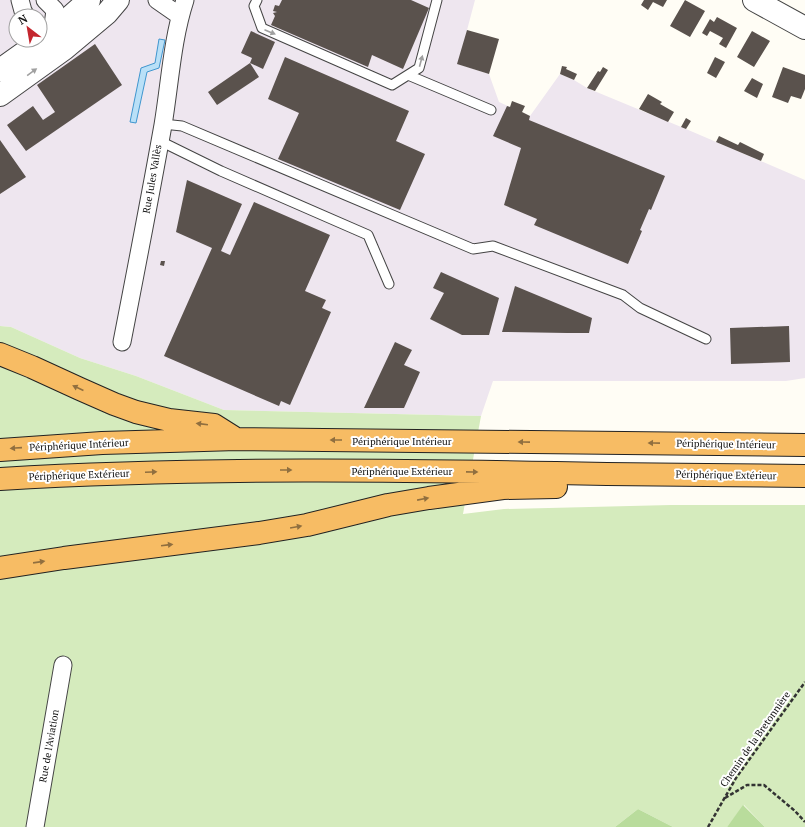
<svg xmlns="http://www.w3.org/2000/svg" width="805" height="827" viewBox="0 0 805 827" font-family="'PT Serif',serif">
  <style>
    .industrial { fill: #eee6ef; fill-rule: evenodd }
    .green { fill: #d5ebbd }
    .forest { fill: #b9dc9c }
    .water { fill: #b9e0f7; stroke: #3f96cf }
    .building { fill: #5a524d }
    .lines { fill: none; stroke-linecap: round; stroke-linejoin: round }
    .service-casing { stroke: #444; stroke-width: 11 }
    .minor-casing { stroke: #444; stroke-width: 19 }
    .tertiary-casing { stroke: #444; stroke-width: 24 }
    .trunk-casing { stroke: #222; stroke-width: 24 }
    .path { stroke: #333; stroke-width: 2.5; stroke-dasharray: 4 2; stroke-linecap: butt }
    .service { stroke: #fff; stroke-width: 9 }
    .minor { stroke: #fff; stroke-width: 17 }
    .tertiary { stroke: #fff; stroke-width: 22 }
    .trunk { stroke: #f7bc64; stroke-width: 22 }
    .oneway { fill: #a0a0a0 }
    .oneway2 { fill: #906f3f }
    .labels { text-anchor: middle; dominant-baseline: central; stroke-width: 4; stroke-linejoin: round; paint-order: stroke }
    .street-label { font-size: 10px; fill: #111; stroke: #fff }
  </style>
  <rect width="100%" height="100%" fill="#fffdf5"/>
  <!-- industrial -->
  <path class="industrial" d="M0,0H475L458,64L489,74L499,102L530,116L560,74L574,80L587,88L686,129L805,180V378L786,381H493L481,416L224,410L136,376L80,358L11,327L0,326ZM16,16H40V40H16Z"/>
  <!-- green -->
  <path class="green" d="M0,326L11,327L80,358L136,376L224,410L481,416L463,514L504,509L671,505H805V827H765L744,805L727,827H673L638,809L615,827H0Z"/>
  <!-- forest -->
  <path class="forest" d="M743,805L765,827H727Z
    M638,809L673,827H615Z"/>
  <!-- water -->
  <path class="water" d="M159,39L165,40L159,68L147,72L136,123L130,122L141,68L155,63Z"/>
  <!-- building -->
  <path class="building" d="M282,0H411L429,8L403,69L372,55L368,67L271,25L275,16L273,13L277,12L273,11L275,5L279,6Z
    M644,0H667L663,7L653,2L648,10L641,5Z
    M685,0L705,11L690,37L670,26Z
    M717,17L737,28L726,48L719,44L723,38L710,31L707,36L702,33L710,19L714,22Z
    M467,30L499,39L489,74L457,64Z
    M251,31L275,42L263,69L250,63L252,58L241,53Z
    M752,31L770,41L754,67L737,57Z
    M95,44L122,85L26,151L7,125L33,106L43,120L55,112L37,85Z
    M285,57L409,111L396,141L425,154L400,210L278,159L299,113L268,99Z
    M715,57L725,62L716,78L707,73Z
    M250,63L259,77L217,105L208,92Z
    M562,66L567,67L566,69L577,74L574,80L560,74Z
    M603,67L608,70L595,91L587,88L598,71L600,72Z
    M783,67L805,75V89L801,99L791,96L788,103L772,97Z
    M752,78L763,84L757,98L744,91Z
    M648,94L662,102L660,104L674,112L668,122L639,109Z
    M512,101L525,106L522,112L530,116L529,120L665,176L651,210L649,209L640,230L642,231L628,264L534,225L537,219L504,205L521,148L493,136L507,106L510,107Z
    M686,118L691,121L686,129L681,127Z
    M719,136L738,145L740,142L764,154L761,161L716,142Z
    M0,140L26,177L0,194Z
    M187,180L242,204L221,251L230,255L254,202L330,235L305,291L326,300L322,308L331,312L290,405L281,401L279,406L164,356L212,248L176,232Z
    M161,261H165L164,266L160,265Z
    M441,272L499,298L489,335H462L430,319L444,293L433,288Z
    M515,286L592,318L589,333H567L502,332Z
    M789,326L790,362L731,364L730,328Z
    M395,342L412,350L404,365L420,372L404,408H364Z"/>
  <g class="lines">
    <!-- service casing -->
    <g class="service-casing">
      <path id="service" d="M257,0L254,6L262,28L392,85L419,68L437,0
        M408,75L491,110
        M163,124L182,126L473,249L493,246L623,295L640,308L706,339
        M160,141L221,171L368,235L389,284"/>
    </g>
    <!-- minor casing -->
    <g class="minor-casing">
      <path id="minor" d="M20,0L23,11L26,16
        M45,0L55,10L52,33
        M157,0L180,16
        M122,342C136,270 150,198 163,125C170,83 172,40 185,0
        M35,827L63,665"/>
    </g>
    <!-- tertiary casing -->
    <g class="tertiary-casing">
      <path id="tertiary" d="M754,0L805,28
        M0,70L52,33L89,0
        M0,95L64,49L107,13L118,0"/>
    </g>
    <!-- trunk casing -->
    <g class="trunk-casing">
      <path id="trunk" d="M0,354L32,367L80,389L114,404L136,412L169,420L214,425L233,437
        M0,450L102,443L237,439L805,445
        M0,479C202,467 404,470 607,474C673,475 739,475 805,476
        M0,568L64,558L259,533L307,525L388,505L429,498L503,488L556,487"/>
    </g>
    <!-- path -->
    <path class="path" d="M725,798L747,785H764L795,811L805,822
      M708,827L736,778L805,682"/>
    <!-- service -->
    <use href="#service" class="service"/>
    <!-- minor -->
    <use href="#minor" class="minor"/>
    <!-- tertiary -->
    <use href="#tertiary" class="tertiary"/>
    <!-- trunk -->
    <use href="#trunk" class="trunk"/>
  </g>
  <!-- one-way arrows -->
  <defs><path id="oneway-solid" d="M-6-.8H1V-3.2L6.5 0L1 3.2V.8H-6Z"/></defs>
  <g class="oneway">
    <use href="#oneway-solid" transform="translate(270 32) rotate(23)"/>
    <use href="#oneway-solid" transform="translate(421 61) rotate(-75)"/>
    <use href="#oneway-solid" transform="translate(32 72) rotate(-36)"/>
  </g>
  <g class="oneway2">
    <use href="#oneway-solid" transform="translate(78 388) rotate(-155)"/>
    <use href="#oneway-solid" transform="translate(202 424) rotate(-173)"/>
    <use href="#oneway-solid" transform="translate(336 440) rotate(-180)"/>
    <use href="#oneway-solid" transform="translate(524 442) rotate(-179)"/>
    <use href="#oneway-solid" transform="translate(654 443) rotate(-179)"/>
    <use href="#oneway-solid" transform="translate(16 448) rotate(176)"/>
    <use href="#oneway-solid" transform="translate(286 470)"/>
    <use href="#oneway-solid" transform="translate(151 472) rotate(-2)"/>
    <use href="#oneway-solid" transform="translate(472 472) rotate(1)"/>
    <use href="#oneway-solid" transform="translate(423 499) rotate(-11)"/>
    <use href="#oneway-solid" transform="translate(296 527) rotate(-10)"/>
    <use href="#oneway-solid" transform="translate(167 545) rotate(-7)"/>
    <use href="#oneway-solid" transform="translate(39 562) rotate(-8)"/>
  </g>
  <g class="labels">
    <!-- street labels -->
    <g class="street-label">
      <text transform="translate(152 179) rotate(-80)">Rue Jules Vallès</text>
      <text x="402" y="441">Périphérique Intérieur</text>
      <text transform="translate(726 444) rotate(1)">Périphérique Intérieur</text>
      <text transform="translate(79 445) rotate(-3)">Périphérique Intérieur</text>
      <text x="402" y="471">Périphérique Extérieur</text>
      <text transform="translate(79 475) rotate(-2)">Périphérique Extérieur</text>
      <text transform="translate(726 475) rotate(1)">Périphérique Extérieur</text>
      <text transform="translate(755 739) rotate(-55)">Chemin de la Bretonnière</text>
      <text transform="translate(49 746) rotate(-80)">Rue de l'Aviation</text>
    </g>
  </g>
  <!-- north arrow -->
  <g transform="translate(28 28) rotate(329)"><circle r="19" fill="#ffffff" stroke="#a0a0a0"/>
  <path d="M0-3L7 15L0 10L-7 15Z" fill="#c4262e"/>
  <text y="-6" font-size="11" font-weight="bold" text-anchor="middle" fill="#111111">N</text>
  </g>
</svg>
